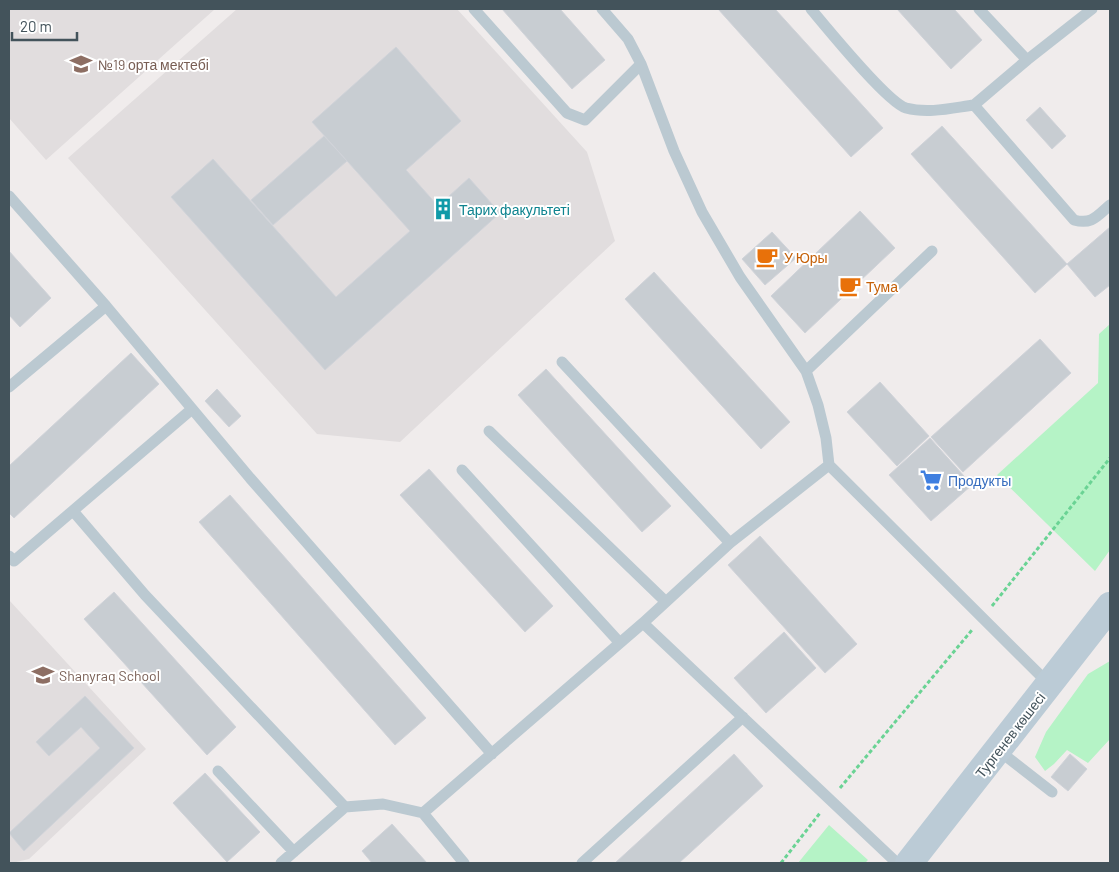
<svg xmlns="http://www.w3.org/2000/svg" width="1119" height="872" viewBox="0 0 1119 872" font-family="Barlow,sans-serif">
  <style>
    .education { fill: #e1ddde }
    .green { fill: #b5f3c6 }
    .building { fill: #c8cdd2; stroke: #d0d3d9 }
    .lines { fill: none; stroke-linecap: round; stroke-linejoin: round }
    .path { stroke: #6ad394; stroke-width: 3; stroke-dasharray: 4 2.5; stroke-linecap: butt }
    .lane { stroke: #bbc9d1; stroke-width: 11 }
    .secondary { stroke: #bbcbd6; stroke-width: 28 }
    .labels { text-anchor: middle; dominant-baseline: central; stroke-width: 4; stroke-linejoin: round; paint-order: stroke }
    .education-label { font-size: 14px; fill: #785e54; stroke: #fff; text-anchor: start }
    .culture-label { font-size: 14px; fill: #0d838f; stroke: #fff; text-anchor: start }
    .food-label { font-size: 14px; fill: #c56008; stroke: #fff; text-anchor: start }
    .shop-label { font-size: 14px; fill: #366cbe; stroke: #fff; text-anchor: start }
    .street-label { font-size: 14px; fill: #43535b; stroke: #fff }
  </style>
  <rect width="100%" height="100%" fill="#f0ecec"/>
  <!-- education -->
  <path class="education" d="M9,9H215L46,160L9,118Z
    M237,9H457L587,152L615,241L400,442L317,434L68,158Z
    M9,600L146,749L29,859L12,863H9Z"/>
  <!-- green -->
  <path class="green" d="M1110,324V550L1095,571L997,475L1098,383L1099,334Z
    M1110,661V739L1088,763L1067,750L1054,764L1045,771L1035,757L1046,732L1088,674Z
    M829,825L868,860L865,863H798Z"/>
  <!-- building -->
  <path class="building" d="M502,9H560L605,60L572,89Z
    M718,9H775L883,128L851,157Z
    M897,9H954L982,40L951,69Z
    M396,47L461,121L406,170L438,206L469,178L500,213L325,370L171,197L213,159L336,297L410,231L312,122Z
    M1040,107L1066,136L1052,149L1026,120Z
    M942,126L1067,264L1035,293L911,154Z
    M324,136L347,161L273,225L251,200Z
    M860,211L895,248L805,333L771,296Z
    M1110,227V285L1095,297L1067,264Z
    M772,232L796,258L765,285L742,259Z
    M9,251L51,298L20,327L9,315Z
    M654,272L790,422L761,449L625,299Z
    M1040,339L1071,373L963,472L931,437Z
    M131,353L159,384L14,518L9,513V466Z
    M546,369L671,506L642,532L518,395Z
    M880,382L929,436L897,466L847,412Z
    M217,389L241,416L229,427L205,401Z
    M930,438L972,485L931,521L889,475Z
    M429,469L553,606L525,632L400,495Z
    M230,495L426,718L395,745L199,522Z
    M760,536L857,644L825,673L728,565Z
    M114,592L236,727L207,755L84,619Z
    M784,632L816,668L766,713L734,678Z
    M85,696L134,748L24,851L9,833L100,748L81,727L49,756L36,742Z
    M734,754L763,786L679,863H615Z
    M1070,754L1087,769L1068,791L1051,777Z
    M205,773L260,832L227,862L173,803Z
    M392,824L427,863H372L362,851Z"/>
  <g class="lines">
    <!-- path -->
    <path class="path" d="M992,606L1110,458
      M840,788L972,630
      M781,863L820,813"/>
    <!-- lane -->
    <path class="lane" d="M474,9L567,113L585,120L641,64
      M602,9L628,39L641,64L674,151L702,212L740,277L806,371L818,405L826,438L829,465
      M811,9C827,28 887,102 906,108C928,114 952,108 974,105
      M979,9L1027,60L1092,9
      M1027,60L974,105L1074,220C1092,225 1097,216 1110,205
      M9,196L106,306L250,478L492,754
      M562,362L730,543
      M806,371L932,251
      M9,387L106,306
      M489,431L666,602
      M462,470L620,643
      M73,511L145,595L345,807
      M9,556L14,561L192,409
      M643,623L897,863
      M998,750L1052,792
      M218,771L294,852
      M423,813L464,863
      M281,863L345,807L383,804L423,813L643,623L730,543L829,465L1049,684
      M582,863L743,717"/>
    <!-- secondary -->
    <path class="secondary" d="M909,863L1110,606"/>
  </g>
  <!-- icons -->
  <defs>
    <g id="school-bare" transform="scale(1.725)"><path d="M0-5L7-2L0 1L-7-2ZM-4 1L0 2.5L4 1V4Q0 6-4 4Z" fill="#8d6e63" stroke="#fff" stroke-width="2.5" paint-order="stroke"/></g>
    <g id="building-bare" transform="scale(1.725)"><path d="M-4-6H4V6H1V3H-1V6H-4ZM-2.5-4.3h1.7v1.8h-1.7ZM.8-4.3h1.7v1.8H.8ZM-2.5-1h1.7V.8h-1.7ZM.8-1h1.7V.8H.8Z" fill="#0f9aa8" stroke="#fff" stroke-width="2.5" paint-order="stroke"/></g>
    <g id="cafe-bare" transform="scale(1.725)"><path d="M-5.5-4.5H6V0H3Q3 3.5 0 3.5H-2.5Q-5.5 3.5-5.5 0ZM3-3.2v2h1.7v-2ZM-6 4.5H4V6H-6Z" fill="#e8710a" stroke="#fff" stroke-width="2.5" paint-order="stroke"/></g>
    <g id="supermarket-bare" transform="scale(1.725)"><path d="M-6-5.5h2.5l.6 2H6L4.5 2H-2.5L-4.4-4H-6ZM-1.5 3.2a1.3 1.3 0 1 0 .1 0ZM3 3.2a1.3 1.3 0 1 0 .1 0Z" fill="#3f7fe0" stroke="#fff" stroke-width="2.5" paint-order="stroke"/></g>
  </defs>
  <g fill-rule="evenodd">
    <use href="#school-bare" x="81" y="64"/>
    <use href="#building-bare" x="443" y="209"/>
    <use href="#cafe-bare" x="767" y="257"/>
    <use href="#cafe-bare" x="850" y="286"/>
    <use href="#supermarket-bare" x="931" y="480"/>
    <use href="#school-bare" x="43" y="675"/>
  </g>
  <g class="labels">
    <!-- education labels -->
    <g class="education-label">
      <text x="98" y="64">№19 орта мектебі</text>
      <text x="59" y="675">Shanyraq School</text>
    </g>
    <!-- culture labels -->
    <g class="culture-label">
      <text x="459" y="209">Тарих факультеті</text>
    </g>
    <!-- food labels -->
    <g class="food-label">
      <text x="784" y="257">У Юры</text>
      <text x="866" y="286">Тума</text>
    </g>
    <!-- shop labels -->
    <g class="shop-label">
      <text x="948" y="480">Продукты</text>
    </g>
    <!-- street labels -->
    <g class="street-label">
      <text transform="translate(1010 735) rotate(-52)">Тургенев көшесі</text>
    </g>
  </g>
  <!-- border -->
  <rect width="1119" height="872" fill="none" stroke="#43535b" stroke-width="20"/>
  <!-- scale -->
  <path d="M12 32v8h65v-8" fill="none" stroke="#43535b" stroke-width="2.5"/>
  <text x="20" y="32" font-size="15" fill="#43535b" stroke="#ffffff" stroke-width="4" paint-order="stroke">20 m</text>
</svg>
